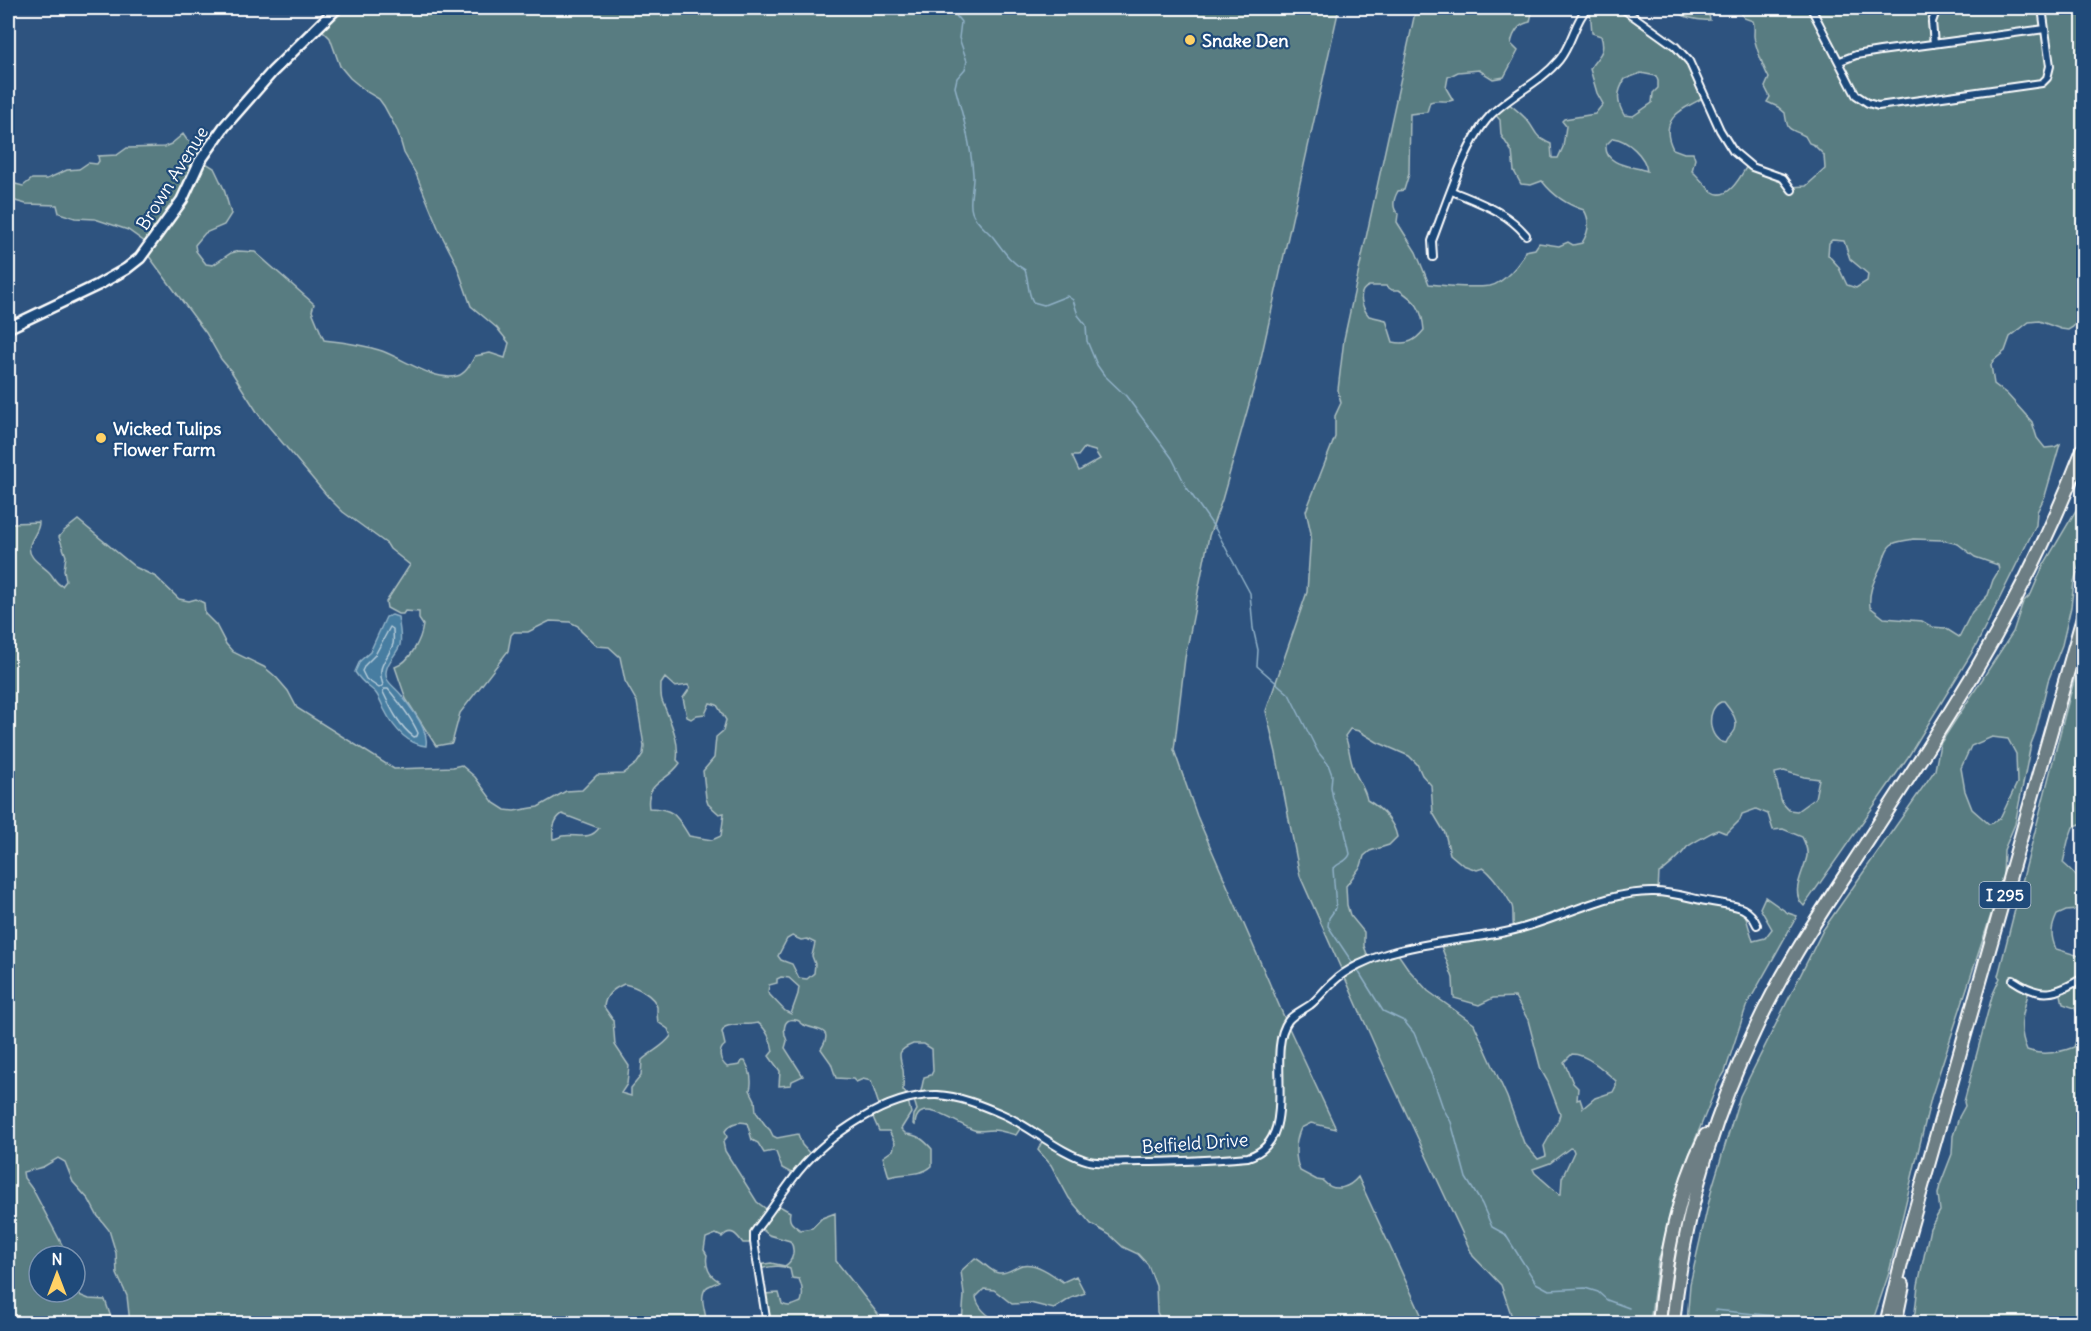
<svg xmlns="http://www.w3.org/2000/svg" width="2091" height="1331" viewBox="0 0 2091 1331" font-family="Delius,sans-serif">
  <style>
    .green { fill: #587c81; stroke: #acbec0; stroke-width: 1.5; fill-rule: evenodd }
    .water { fill: #467da1; stroke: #90b1c7; stroke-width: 1.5 }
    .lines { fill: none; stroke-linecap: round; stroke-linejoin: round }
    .shore { stroke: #b5cbd9; stroke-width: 1.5 }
    .stream { stroke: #90b1c7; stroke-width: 1.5 }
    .street-casing { stroke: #fff; stroke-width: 10 }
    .secondary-casing { stroke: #fff; stroke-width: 14 }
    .highway-casing { stroke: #fff; stroke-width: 16 }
    .street { stroke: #1f4a7a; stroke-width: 6 }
    .secondary { stroke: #1f4a7a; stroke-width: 9 }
    .highway { stroke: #6d7e84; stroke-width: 12 }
    .poi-dot { fill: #ffd166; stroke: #1f4a7a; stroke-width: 2 }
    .labels { text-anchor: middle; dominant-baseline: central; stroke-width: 4.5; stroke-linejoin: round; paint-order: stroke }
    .shield { fill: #1f4a7a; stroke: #bcc9d7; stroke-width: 1.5 }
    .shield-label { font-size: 16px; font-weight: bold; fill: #fff }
    .poi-label { font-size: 18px; font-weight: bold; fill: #fff; stroke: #1f4a7a; text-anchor: start }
    .street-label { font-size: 18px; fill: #fff; stroke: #1f4a7a }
  </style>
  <rect width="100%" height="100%" fill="#2e537f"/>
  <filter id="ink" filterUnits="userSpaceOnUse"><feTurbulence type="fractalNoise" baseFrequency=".0167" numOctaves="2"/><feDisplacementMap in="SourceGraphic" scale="12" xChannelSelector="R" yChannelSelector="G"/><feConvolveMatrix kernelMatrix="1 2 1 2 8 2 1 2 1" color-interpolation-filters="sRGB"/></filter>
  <g filter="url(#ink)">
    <!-- green -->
    <path class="green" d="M336,8H1339L1257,376L1222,500L1209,536L1185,658L1174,750L1197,816L1288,1026L1336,1129L1311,1123L1301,1128C1295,1141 1294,1157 1300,1171L1317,1180L1323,1181C1335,1194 1350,1187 1358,1177L1425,1323H1162L1157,1312L1156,1286L1148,1265L1138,1254L1123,1247L1110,1235L1091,1224L1069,1198L1051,1165L1038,1150L1044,1137L1024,1123L1016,1135C1008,1133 1000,1130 992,1130C986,1130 980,1132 974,1130C961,1127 917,1092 915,1125L913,1124L914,1115L917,1110L914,1100H908L911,1113L901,1129L906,1134C918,1135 924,1140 932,1149V1166C920,1177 904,1172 889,1177L883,1157L893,1150L895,1143L889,1131H879L872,1115L880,1108L871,1081L863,1079L856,1082L853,1079L836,1078L831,1063L821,1049C835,1027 816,1031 804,1025C796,1022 804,1022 796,1020C782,1017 783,1032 787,1041L785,1048L803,1076L792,1081L791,1085L779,1086L780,1071L769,1056L773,1051C772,1042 766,1028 758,1023C745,1026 737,1022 725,1027L722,1032L725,1045C717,1051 720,1061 727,1067L740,1065L742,1061H745C750,1070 753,1079 750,1090L755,1100L756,1112L766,1126L770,1130L773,1136L777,1138L798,1134L802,1145L812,1156L795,1175L782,1168L776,1152L773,1151L764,1153L758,1143L752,1140L747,1123C738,1121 730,1124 725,1131L727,1137L723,1142L725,1151L757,1202L769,1211L776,1204L790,1212C788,1222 792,1224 800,1230L812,1228L822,1218L835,1213L836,1261L885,1323H768L763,1294L779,1293L782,1304C790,1308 794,1305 801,1302C804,1294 802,1286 799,1279L792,1278L790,1269C780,1264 769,1267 759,1269V1265L771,1263L785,1266C793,1261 796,1250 790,1241L769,1235L759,1227L754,1243H743C737,1235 731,1227 722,1237L716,1234L706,1238L704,1250L707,1255C705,1266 709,1276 719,1281C715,1284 709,1285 706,1288C698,1298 707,1313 706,1323H130L127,1296L117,1274L116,1253L109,1230L97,1215L89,1200L73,1182L65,1162L58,1158L43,1167L23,1172L24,1178L33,1190L68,1256H39V1292H75V1281L79,1295L89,1299L105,1300L113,1323H8V535L12,523L39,522C39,532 32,536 30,545C26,557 42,565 49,572C54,577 55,583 62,586L66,581L64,570L66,556L59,537L64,531L78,520L135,567L156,577L179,599L189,601L196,599L204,603L205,614L216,625L226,644L233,652L264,667L276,677L288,691L297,708L394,769L453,767L461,765L475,777L494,803L505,810L514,811L538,807L566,791L582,790L597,775L623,774L637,763L643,754L644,746L637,702L625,681L620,657L609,647L597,646L581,631L578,626L570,622L550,621L528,632H514L511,635L508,651L460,713L452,743L436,746L406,699L395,667C410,662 421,640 423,625L419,619V612L405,611L403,614H398L387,608L386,602L410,565L390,549L387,544L343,512L329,498L259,415L231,371L221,359L206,333L145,251L149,245L128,230L95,219L75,218L59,213L57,205L26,204L8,199V182L23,186L32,179H47L67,170L79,169L88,163L97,164L99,161L98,156L117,155L127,148L164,147L171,144L183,134L187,140L206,151L201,160L214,168L224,189L231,214L224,225L205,233L195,245L196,251L206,264L213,265L231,253L239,251L255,252L314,304L312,311L324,340C342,342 361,344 379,350C402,357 433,382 457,376C466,374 471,363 475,356L490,353L505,358L509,343L497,328L471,306L456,263L439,230L416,174L404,153L398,132L384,106L379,99L367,92L350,78L340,66L330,38L318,26ZM1084,448L1095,451L1100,459L1079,471L1072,456H1078ZM665,678L675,687L688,685L690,688L683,698L687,717L691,719L697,715L705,714L710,703L717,705L726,720L723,731L716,737L714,758L703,771L706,798L708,804L719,814L724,813L721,836L712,840L689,836C676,815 675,809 649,808C645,781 668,782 680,763L677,760C680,741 670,721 663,703C660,697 661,690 661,684ZM562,814L599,828C589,842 576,833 562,836C559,837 556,839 553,839C552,830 554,819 562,814ZM792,936L801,940L807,939L815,943L812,956L815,964L814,973L807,979L799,978L792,964L781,960L778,956L787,939ZM781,977L789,978L799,987L798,994L791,1014L785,1011L768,993L769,985L777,983V979ZM624,984C635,986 654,995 657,1007C657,1012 657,1017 658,1022L668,1029L671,1036C663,1047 652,1051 642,1060L641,1076L631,1088V1096L621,1093L627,1084L629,1066L615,1045L613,1020L604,1007C605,995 613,989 624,984ZM913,1044H924L932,1049L933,1071L931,1075L924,1077L921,1091L910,1099L903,1090C903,1084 904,1076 903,1070C899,1054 896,1051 913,1044Z
      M1416,8H1533L1530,22C1519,24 1513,33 1511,44L1518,51L1504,77L1493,79L1479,70L1458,72L1448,77L1446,88L1453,100C1446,103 1437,99 1430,102L1427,112L1410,114L1409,174L1404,190L1398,191C1394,198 1391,207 1398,214L1397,222L1416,252L1429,284C1447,286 1472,288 1490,286C1502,284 1522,263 1525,251L1535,249L1539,243L1559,246L1568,242L1573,245L1582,243C1589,232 1590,220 1584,210C1567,205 1553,195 1542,181L1531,185L1521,184L1514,171L1512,152L1501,135L1500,120L1493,112L1507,102C1514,108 1521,113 1527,120C1538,133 1532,135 1551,144L1552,158H1558L1563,147L1566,126L1562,121L1564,119L1595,114L1603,104L1597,93L1590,69C1596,56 1607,55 1601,36L1592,33L1590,8H1617L1675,48L1690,66L1705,97C1683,109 1657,118 1673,149L1684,153H1693L1695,159L1692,171C1698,176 1707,188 1713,192C1728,202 1742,174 1748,164L1786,178L1790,187L1806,186L1825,169L1824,155L1814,145L1809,143L1805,136C1789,127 1788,134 1785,113L1778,107L1767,102L1770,97L1765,87L1769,78C1764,69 1755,45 1754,36C1754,30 1755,26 1753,21L1744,18L1738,8H2083V312L2073,327L2068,330L2061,329L2039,321L2029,322L2010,337L2005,351L1993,361L1991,365L1994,384L2007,394L2032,422L2037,438L2045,448L2055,447L2060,444L2045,496L2037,512L2036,525L1976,646L1908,757L1804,906C1789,893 1804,872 1807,856C1808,849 1805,843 1802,837L1783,829L1773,830L1768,814L1756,809L1742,814L1740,820L1727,833C1724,833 1721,831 1718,830C1715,830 1691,844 1687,847C1683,853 1666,870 1659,873L1658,891L1677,894L1744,911L1753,941L1765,938L1772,929L1760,908L1765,897L1788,913L1797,916L1746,1007L1725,1072L1718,1083L1685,1165L1658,1262L1650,1323H1514L1501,1285L1473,1256L1380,1057L1300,876L1276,753L1266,711L1307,592L1311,533L1306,511L1335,437V416L1341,403L1338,390L1344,339ZM1641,73L1656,76L1658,81V88L1653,93L1652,103L1633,116L1624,115C1616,101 1617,92 1625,79ZM1613,138C1628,140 1645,156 1647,171C1633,166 1604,166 1606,145ZM1832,240L1844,241L1850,259L1868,274L1867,281L1856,288L1847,285L1838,266L1828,255L1829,243ZM1369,286H1386L1392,290H1399C1416,301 1422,308 1424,330C1415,341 1408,345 1393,342L1386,320L1369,316C1362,308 1356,291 1369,286ZM1913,539L1942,540L1958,544L1975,557L1998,565L1999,570L1993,580L1988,595L1972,612L1959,637L1945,628L1932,627L1922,621L1884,618L1870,607C1868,589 1876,578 1883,562C1885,556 1885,550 1891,545C1896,541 1906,541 1913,539ZM1721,702H1724C1730,710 1739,719 1735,730C1732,736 1728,737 1726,743C1708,741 1705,709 1721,702ZM1350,729L1359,731L1377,742L1409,756L1417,764L1422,775L1431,785L1433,813L1445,833L1450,854L1463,865L1477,870L1483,868C1491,872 1508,897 1512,906C1514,911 1512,921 1514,929L1440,943L1453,978L1454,998L1479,1005L1493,998L1515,997L1528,1020L1541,1070L1548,1082L1560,1114L1558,1121L1544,1146L1546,1156L1538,1159L1524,1143L1507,1097L1474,1024L1428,991L1409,970L1396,951L1369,959L1364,946V932L1350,915L1347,905L1346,886L1361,866L1364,856L1370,851L1389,845L1397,837C1394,821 1381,808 1367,800C1365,787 1355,777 1352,764C1349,754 1349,746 1345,736ZM1784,771L1804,777L1819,779L1815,798L1797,811L1789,810C1787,808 1784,805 1782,802C1781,800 1775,775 1775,773ZM1572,1054C1587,1054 1605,1071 1616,1081V1086L1613,1092L1595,1098L1583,1108L1580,1099L1577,1100L1578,1088L1573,1083L1564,1062ZM1570,1148L1573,1149L1574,1152L1562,1178L1561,1194H1559L1535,1173L1533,1169L1550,1163Z
      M1673,8H1717L1709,15L1710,20C1697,21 1681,17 1673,8Z
      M2079,505L2083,506V552L2074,582L2071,607L2062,645L2048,681L2036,731L2031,744L2015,824L2004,850L2003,878L1931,1098L1889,1273L1872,1323H1687L1690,1284L1712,1188L1740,1096L1823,930L1935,770L1940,744L2013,632L2023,602L2031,594L2043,566ZM1992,737L2008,739L2016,754L2017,783L2001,817L1993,823L1989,824L1972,809L1965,791L1961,768L1971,746Z
      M2083,648V827L2080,824L2073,827L2068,841L2063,863C2071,869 2075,876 2083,882V884L2076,898L2077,910L2066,911L2057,915C2051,928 2050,935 2056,949L2083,957V1323L1911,1324L1915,1312L1918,1285L1930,1228L1940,1211L1938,1194L1940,1185L1952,1154L1953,1136L1959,1117L1965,1106L1964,1102L1992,996L2000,978L1998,976L2065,714ZM2029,990H2060L2063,1004L2075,1008C2081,1023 2079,1032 2074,1047C2059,1053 2043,1056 2027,1050C2017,1026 2023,1014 2029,990Z
      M975,1258C983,1261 991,1273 999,1273C1008,1274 1015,1267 1022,1265C1036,1262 1052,1274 1063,1282L1076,1276L1085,1293L1071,1298L1054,1309L1030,1303L1012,1304L994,1290L984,1289L976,1297C978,1309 989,1317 1000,1323H962L964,1295L961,1271Z"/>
    <!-- water -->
    <path class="water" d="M392,615L398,617C399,625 402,637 400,645C396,656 382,666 387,679C390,685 398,690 402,696C412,709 429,730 426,746C406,744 393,727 384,709C382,704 379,697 375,692C366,684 362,683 355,672L360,661L370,652L386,617Z"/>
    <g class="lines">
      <!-- shore -->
      <path class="shore" d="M390,627L393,629C393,634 394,640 393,644C387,662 376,664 383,685L379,688L366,679L362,671L365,665L375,655Z
        M384,689H388C399,702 411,717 418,733L417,736L414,737C399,726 391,709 383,692Z"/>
      <!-- stream -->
      <path class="stream" d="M950,8L961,22L959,38L967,61L965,69L957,78L955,87C963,116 971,145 973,174C974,186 968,201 972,212C975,222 986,229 993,237C1003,250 1010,262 1025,270C1029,282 1027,291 1033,302L1044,305L1067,296L1073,300L1078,315L1086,325L1087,341L1097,365L1104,375L1126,396L1172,458L1187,488L1216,530L1250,593L1253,628L1258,650L1257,666L1289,694L1318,752L1328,764L1332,775L1331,787L1333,799L1342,818L1350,854C1347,863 1338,862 1333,869L1336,908L1329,918L1328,926L1354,965
        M1357,969L1383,1011L1404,1021L1414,1033L1432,1076L1443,1108L1451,1122L1466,1178L1482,1204L1492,1227L1505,1234L1536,1283L1549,1290L1585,1288L1598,1292L1607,1300L1629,1308
        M1715,1310L1795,1318L1810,1324"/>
      <!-- street casing -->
      <g class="street-casing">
        <path id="street" d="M1622,8L1675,46L1689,61L1720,130L1733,151L1752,167L1783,178L1792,190
          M1811,8L1856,95L1868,103L1878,106L2042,83L2047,78L2050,66L2042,8
          M1934,44L1932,22L1937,8
          M1840,61L1856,55L1880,51L2045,29
          M1452,191C1480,203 1506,211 1526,235
          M1433,257L1432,241C1446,205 1465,143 1490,116C1510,95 1540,83 1559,60C1572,44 1574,23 1587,8
          M2013,980C2041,999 2056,995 2084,977
          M767,1324L754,1242V1233L758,1227C772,1209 784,1190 798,1172C828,1135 887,1094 937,1095C959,1096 981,1105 1002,1114C1030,1126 1061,1154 1089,1161C1105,1164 1123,1162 1139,1162C1176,1162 1211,1160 1248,1157C1303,1140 1264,1054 1288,1021C1293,1014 1303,1010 1310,1005C1319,998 1325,989 1333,982C1346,969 1371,958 1389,953C1428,941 1470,940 1510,931C1558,921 1603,891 1654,892C1674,892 1693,899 1712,902C1733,906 1748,904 1757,925"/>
      </g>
      <!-- secondary casing -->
      <g class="secondary-casing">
        <path id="secondary" d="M8,328L98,285L126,269L140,258L182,200L200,161L224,127L272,72L337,8"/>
      </g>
      <!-- highway casing -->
      <g class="highway-casing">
        <path id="highway" d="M1659,1324C1665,1259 1677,1193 1706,1135
          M1673,1324C1683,1222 1710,1123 1754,1032C1780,975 1814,923 1848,871C1882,819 1916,767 1949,714C2002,630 2048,541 2084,447
          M1886,1324L1908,1236L2084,614
          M1895,1324L1903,1285"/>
      </g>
      <!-- street -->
      <use href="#street" class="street"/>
      <!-- secondary -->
      <use href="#secondary" class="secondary"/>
      <!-- highway -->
      <use href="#highway" class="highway"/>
    </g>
  </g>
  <!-- markers -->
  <g class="poi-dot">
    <circle cx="1190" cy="40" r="6"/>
    <circle cx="101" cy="438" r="6"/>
  </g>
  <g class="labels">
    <!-- shield labels -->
    <rect class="shield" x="1979.5" y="882" width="51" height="26" rx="4.5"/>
    <g class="shield-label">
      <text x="2005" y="895">I 295</text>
    </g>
    <!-- poi labels -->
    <g class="poi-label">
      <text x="1202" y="40">Snake Den</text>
      <text x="113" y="428">Wicked Tulips<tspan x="113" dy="21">Flower Farm</tspan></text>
    </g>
    <!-- street labels -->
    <g class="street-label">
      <text transform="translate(172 178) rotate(-58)">Brown Avenue</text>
      <text transform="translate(1195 1143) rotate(-4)">Belfield Drive</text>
    </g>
  </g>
  <!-- margin -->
  <rect width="2091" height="1331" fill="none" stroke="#1f4a7a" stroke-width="30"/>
  <rect x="15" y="15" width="2061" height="1301" fill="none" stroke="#fff" stroke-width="2" filter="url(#ink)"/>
  <!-- north arrow -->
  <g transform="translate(57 1274)"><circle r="28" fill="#1f4a7a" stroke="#7992af" stroke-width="1.5"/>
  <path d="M0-4.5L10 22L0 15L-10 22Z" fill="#ffd166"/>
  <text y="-9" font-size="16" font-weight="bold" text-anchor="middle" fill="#ffffff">N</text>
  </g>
</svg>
